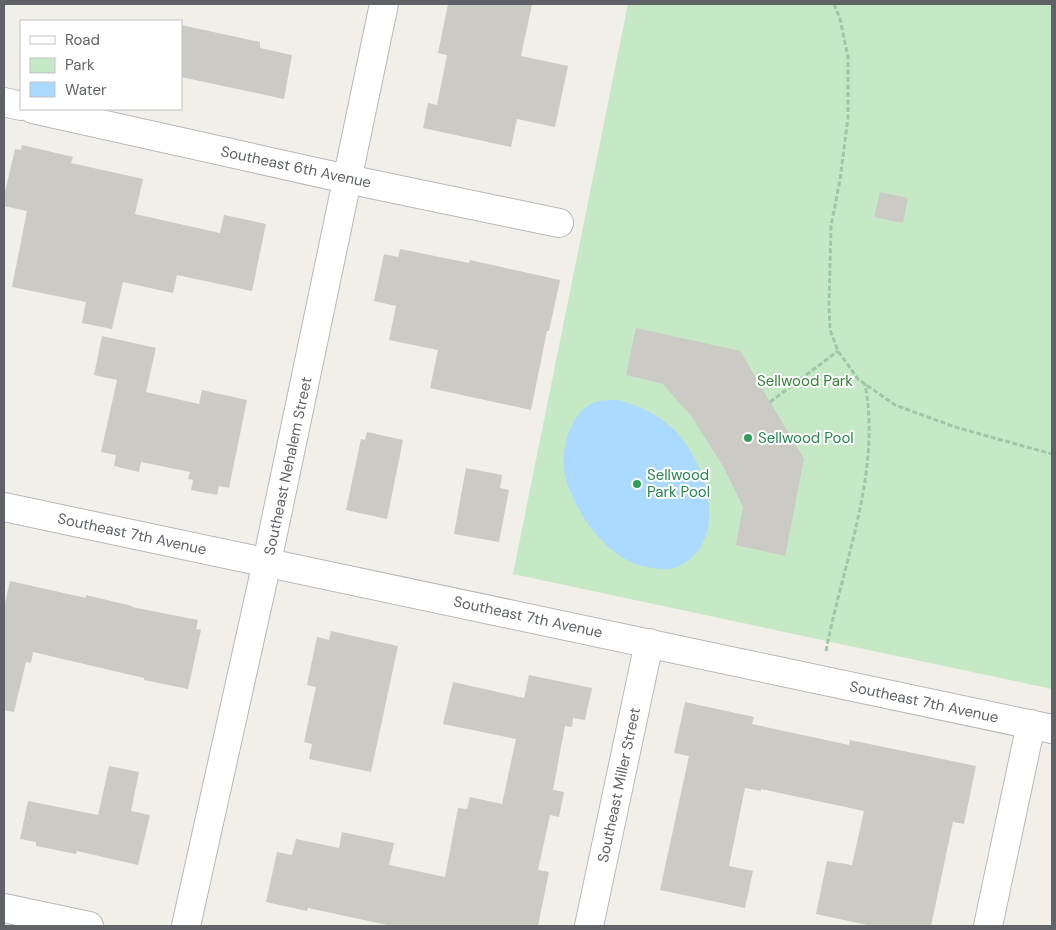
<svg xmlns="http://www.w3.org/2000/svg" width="1056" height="930" viewBox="0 0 1056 930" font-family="'DM Sans',sans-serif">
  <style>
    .green { fill: #c5e8c5 }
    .water { fill: #aadaff }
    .building { fill: #cccac5 }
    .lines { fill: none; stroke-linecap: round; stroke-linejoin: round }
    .minor-casing { stroke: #b5b8bc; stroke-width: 30 }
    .path { stroke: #9cc7a9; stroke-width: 3; stroke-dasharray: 5 2.5; stroke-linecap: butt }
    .minor { stroke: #fff; stroke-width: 28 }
    .leisure-dot { fill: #2e9e5b; stroke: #fff; stroke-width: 2 }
    .labels { text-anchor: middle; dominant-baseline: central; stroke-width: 4; stroke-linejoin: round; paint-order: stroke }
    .street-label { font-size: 15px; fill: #5f6368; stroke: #fff }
    .park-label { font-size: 15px; fill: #348238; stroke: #fff }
    .leisure-label { font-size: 15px; fill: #27864d; stroke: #fff; text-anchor: start }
  </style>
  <rect width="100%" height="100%" fill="#f1efe8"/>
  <!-- green -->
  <path class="green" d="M628,4H1052V689L513,574Z"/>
  <!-- water -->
  <path class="water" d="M617,400C637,405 655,413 671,427C706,458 733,541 677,567C668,571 657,569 647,567C607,559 577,516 566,479C559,456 568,416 591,404C598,400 609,400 617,400Z"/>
  <!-- building -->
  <path class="building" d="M448,4H532L521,56L568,66L555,127L517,119L511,147L423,128L428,103L437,105L447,55L438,53Z
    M181,25L260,42V48L292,55L284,99L181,77Z
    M22,145L73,157L71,163L143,179L135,214L220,233L224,215L266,224L252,291L177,275L173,293L123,282L112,329L82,323L86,302L12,287L27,211L4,206V196L15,149L21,150Z
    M880,192L908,198L903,223L874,217Z
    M400,249L469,263L470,260L560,280L549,331H547L531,410L430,388L438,350L389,340L396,306L374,301L384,254L398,257Z
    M636,328L740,351L804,459L785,556L736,545L743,507L724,468L692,417L663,384L626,375Z
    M102,336L156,348L146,392L199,404L202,390L247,400L229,488L219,486L217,495L191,490L193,480L188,479L190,472L141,462L139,472L114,466L116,455L101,452L117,380L94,375Z
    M367,432L403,440L387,519L346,510L361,439L365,440Z
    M466,468L502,475L500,488L509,490L499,542L454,534Z
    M10,581L86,598V595L132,606V607L198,620L196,629L201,630L188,689L144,680V678L33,652L31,663L26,662L14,712L4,710V607Z
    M331,631L398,646L371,772L309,759L312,744L304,742L316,687L307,685L317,637L329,640Z
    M529,675L592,688L585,720L573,718L572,727L565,726L553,790L564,792L559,817L550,815L538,870L549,872L538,926H392L308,908L307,911L266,902L277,852L292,855L296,839L339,848L342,832L394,843L389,865L445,877L458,808L467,809L470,797L502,804L516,739L443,724L453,682L524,698Z
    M685,702L754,717L752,724L849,745L850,740L976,766L964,824L953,822L931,926H872L816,914L827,861L852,865L864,811L761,789V791L745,788L729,866L753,871L745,908L660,890L689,756L674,753Z
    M109,766L139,772L131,811L150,815L138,865L77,851L76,854L36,846V842L20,839L28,801L98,815Z"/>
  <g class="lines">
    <!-- minor casing -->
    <g class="minor-casing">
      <path id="minor" d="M4,102L21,106
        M33,109L347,179L559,223
        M4,507L1052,729
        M4,908L89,926
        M186,926L267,562L384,4
        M589,926L649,643
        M988,926L1031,724"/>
    </g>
    <!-- path -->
    <path class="path" d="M834,4L840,19L848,57V117L840,180L831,226L829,305L830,330L838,351L858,379L895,405L955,427L1052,454
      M770,402L838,351
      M826,651C842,565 882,473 865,384"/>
    <!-- minor -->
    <use href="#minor" class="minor"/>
  </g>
  <!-- markers -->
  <g class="leisure-dot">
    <circle cx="748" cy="438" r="5"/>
    <circle cx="637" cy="484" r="5"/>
  </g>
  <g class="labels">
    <!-- street labels -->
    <g class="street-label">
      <text transform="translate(296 167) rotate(12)">Southeast 6th Avenue</text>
      <text transform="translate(288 466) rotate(-78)">Southeast Nehalem Street</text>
      <text transform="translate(132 534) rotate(12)">Southeast 7th Avenue</text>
      <text transform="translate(528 617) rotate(12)">Southeast 7th Avenue</text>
      <text transform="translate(924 702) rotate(12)">Southeast 7th Avenue</text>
      <text transform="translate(619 785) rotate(-78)">Southeast Miller Street</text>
    </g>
    <!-- park labels -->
    <g class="park-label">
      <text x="805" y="381">Sellwood Park</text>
    </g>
    <!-- leisure labels -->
    <g class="leisure-label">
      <text x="758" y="438">Sellwood Pool</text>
      <text x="647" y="475">Sellwood<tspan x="647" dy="17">Park Pool</tspan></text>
    </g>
  </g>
  <!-- border -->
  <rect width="1056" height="930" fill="none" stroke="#5f6368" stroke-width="10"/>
  <!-- legend -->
  <rect x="20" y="20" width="162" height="90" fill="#ffffff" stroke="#bfc1c3"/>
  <rect x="30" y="36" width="25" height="8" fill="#ffffff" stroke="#bfc1c3"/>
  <text x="65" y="45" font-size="15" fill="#5f6368">Road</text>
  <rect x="30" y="58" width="25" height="15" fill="#c5e8c5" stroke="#bfc1c3"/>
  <text x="65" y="70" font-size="15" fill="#5f6368">Park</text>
  <rect x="30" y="82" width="25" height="15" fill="#aadaff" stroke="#bfc1c3"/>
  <text x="65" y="95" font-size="15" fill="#5f6368">Water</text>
</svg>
